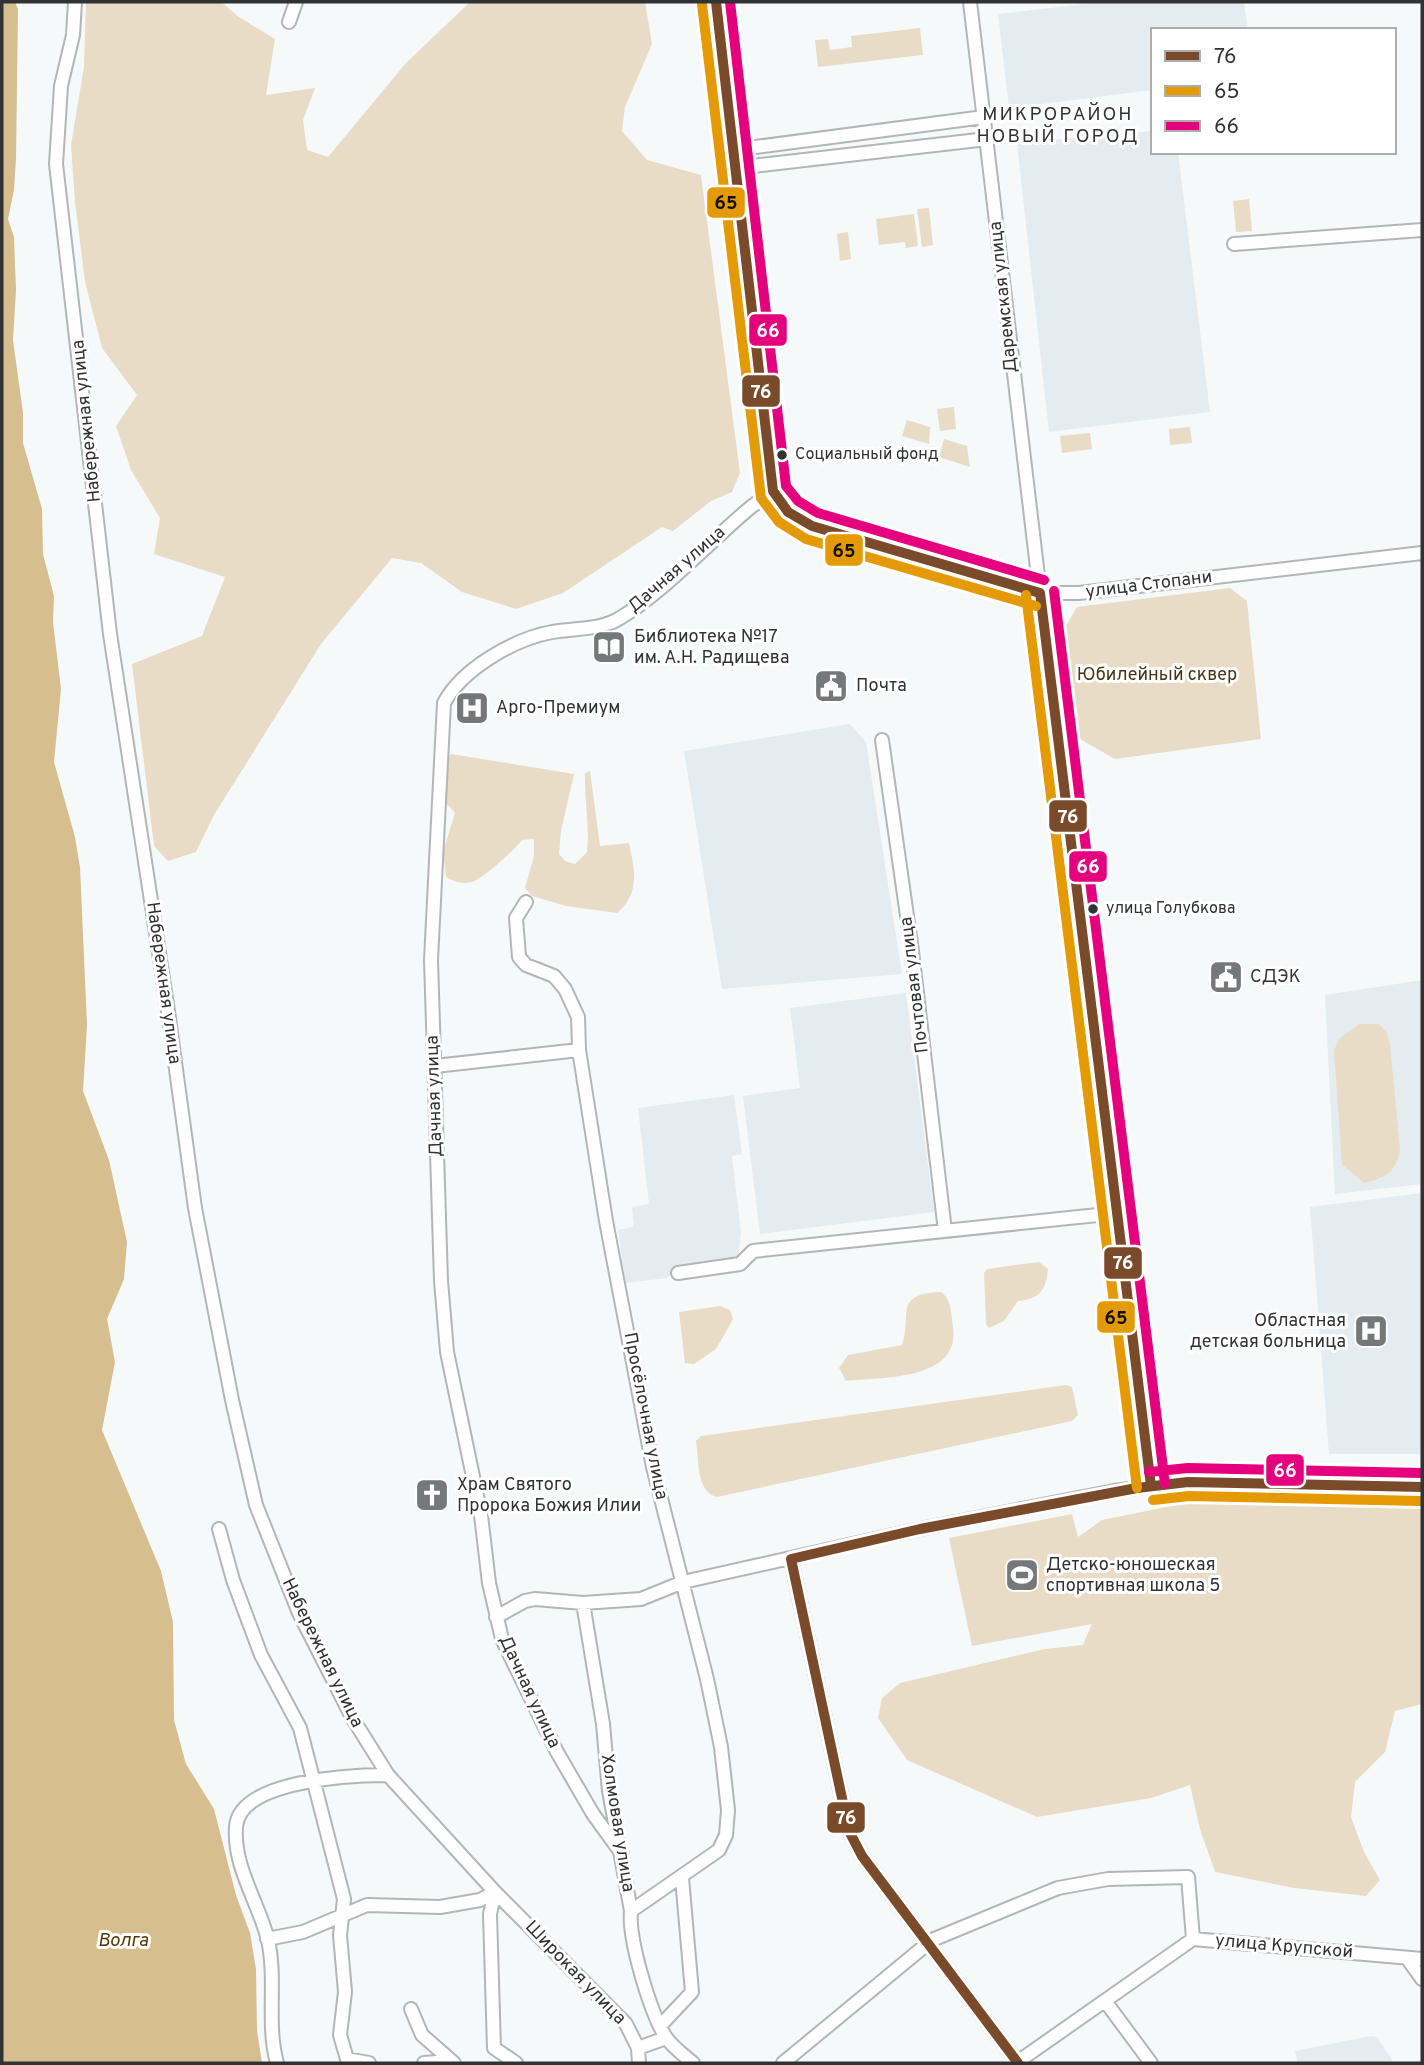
<svg xmlns="http://www.w3.org/2000/svg" width="1424" height="2065" viewBox="0 0 1424 2065" font-family="Overpass,sans-serif">
  <style>
    .built { fill: #e4ecef }
    .green { fill: #e8dcc6 }
    .water { fill: #d6be8e }
    .lines { fill: none; stroke-linecap: round; stroke-linejoin: round }
    .minor-casing { stroke: #b3b6b6; stroke-width: 16 }
    .major-casing { stroke: #a2b4b8; stroke-width: 19 }
    .minor { stroke: #fefefe; stroke-width: 12 }
    .major { stroke: #e2ebed; stroke-width: 16 }
    .bus-1-casing { stroke: #fff; stroke-width: 16 }
    .bus-2-casing { stroke: #fff; stroke-width: 16 }
    .bus-3-casing { stroke: #fff; stroke-width: 16 }
    .bus-1 { stroke: #7a4b2a; stroke-width: 10 }
    .bus-2 { stroke: #e39a05; stroke-width: 10 }
    .bus-3 { stroke: #e5007d; stroke-width: 10 }
    .bus-dot { fill: #303233; stroke: #fff; stroke-width: 2.5 }
    .labels { text-anchor: middle; dominant-baseline: central; stroke-width: 6; stroke-linejoin: round; paint-order: stroke }
    .bus-label { font-size: 16px; fill: #303233; stroke: #fff; text-anchor: start }
    .street-label { font-size: 18px; fill: #303233; stroke: #fff }
    .poi-label { font-size: 18px; fill: #303233; stroke: #fff; text-anchor: start }
    .park-label { font-size: 18px; fill: #473719; stroke: #fff }
    .neighbourhood-label { font-size: 19px; letter-spacing: 2px; fill: #303233; stroke: #fff }
    .water-label { font-size: 19px; font-style: italic; fill: #533900; stroke: #fff }
    .line-badge { stroke: #fff; stroke-width: 2.5 }
    .badge-label { font-size: 19px; text-anchor: middle; font-weight: bold; fill: #fff }
    .pale-badge-label { font-size: 19px; text-anchor: middle; font-weight: bold; fill: #111 }
  </style>
  <rect width="100%" height="100%" fill="#f6f9fa"/>
  <!-- built -->
  <path class="built" d="M1100,2H1244L1248,30H1153V90L1009,108L998,14Z
    M1153,131V152H1178L1210,412L1049,432L1017,143Z
    M850,724L866,742L902,974L722,989L684,751Z
    M1422,980V1184L1335,1194L1325,995Z
    M906,993L934,1212L760,1234L743,1096L800,1088L790,1008Z
    M734,1095L742,1154L732,1156L741,1233L738,1260L677,1267L667,1278L626,1283L618,1230L634,1227L632,1207L649,1204L638,1108Z
    M1422,1193V1454H1329L1310,1207Z
    M1371,2036L1377,2037L1394,2063H1298L1295,2051Z"/>
  <!-- green -->
  <path class="green" d="M86,2H221L239,17L275,39L266,95L315,88L303,120L307,150L328,157L406,63L470,2H645L652,44L625,107L622,131L647,160L701,175L740,473L732,492L711,501L673,531L662,527L563,593L516,609L462,592L421,563L392,558L321,644L214,815L196,852L168,861L154,846L132,664L202,636L225,577L154,554L160,518L131,470L116,426L137,395L102,348L85,282L75,202L71,145L84,67Z
    M920,28L923,55L818,67L815,40L828,39L830,50L852,47L851,36Z
    M1249,199L1252,231L1236,232L1233,201Z
    M929,208L933,245L922,247L917,209Z
    M914,214L918,246L906,248L905,242L879,245L876,219Z
    M848,232L851,259L840,261L837,234Z
    M954,407L956,429L940,431L937,409Z
    M907,420L930,427L929,444L902,436Z
    M1190,427L1192,443L1170,445L1169,429Z
    M1090,433L1092,449L1062,453L1060,436Z
    M944,439L967,446L970,467L939,457Z
    M1230,588L1247,601L1261,739L1115,759L1073,735L1062,633L1077,607Z
    M451,754L574,774L561,831L559,854L565,861L575,864L587,852C590,825 584,800 585,773L590,771L600,846L629,843C635,870 640,894 617,913L566,906L532,896L525,888L534,856V839L522,840C516,849 482,879 472,882C462,885 454,881 446,877L443,852L455,813L447,804L445,761Z
    M1359,1024H1379L1387,1033L1390,1045L1400,1149C1397,1172 1385,1178 1364,1183L1342,1164L1334,1050L1340,1038Z
    M1039,1262L1048,1269C1046,1291 1039,1299 1018,1301L1004,1321L989,1328L986,1324L984,1273L987,1269Z
    M941,1292C952,1300 951,1314 953,1327C961,1381 882,1377 846,1381L839,1368L848,1355L902,1345C913,1315 892,1294 941,1292Z
    M720,1306L730,1310L733,1319L716,1349L694,1364L685,1363L679,1312Z
    M1066,1385L1072,1387L1078,1415L1072,1421L717,1497C696,1492 699,1459 696,1441L701,1436Z
    M1326,1502L1422,1508V1704L1395,1711L1385,1752L1355,1782L1351,1817L1364,1852L1380,1880L1366,1896L1294,1888L1215,1872L1200,1829L1190,1785L1151,1798L1037,1817L907,1760L878,1718L882,1698L900,1683L1045,1649L1083,1645L1092,1624L972,1646L949,1538L1072,1514L1078,1537L1102,1520L1186,1503Z"/>
  <!-- water -->
  <path class="water" d="M2,2H15L18,9L16,159L14,190L8,219L14,237L16,290L13,340L23,413V443L42,509L43,554L54,596L53,622L61,689L54,762L75,837L80,867L87,1025L83,1091L109,1160L127,1242L124,1279L107,1319L115,1362L102,1430L161,1571L173,1622L174,1720L186,1764L214,1809L236,1895L250,1933L256,1969L257,2031L262,2063H2Z"/>
  <g class="lines">
    <!-- minor casing -->
    <g class="minor-casing">
      <path id="minor" d="M75,2L73,35L61,86L56,164L110,634L168,1011L195,1208L232,1400L256,1505L299,1613L353,1719L388,1775L495,1892L626,2024L638,2048L639,2063
        M970,2L1040,593H1079L1422,553
        M289,22L296,2
        M733,150L984,117
        M735,168L987,139
        M1234,244L1422,230
        M882,740L912,951L945,1231
        M526,902L516,918L519,957L526,965L554,976L565,989L578,1017L579,1050L606,1221L653,1467L707,1679L721,1747L728,1810L726,1835L719,1850L631,1911
        M435,1066L579,1050
        M678,1273L740,1264L753,1251L1117,1213
        M219,1529L233,1580L261,1655L300,1728L344,1899L340,1935L345,1992L340,2035L347,2059L369,2063
        M791,1559L849,1831L862,1856L1018,2063
        M583,1603L603,1724L609,1791L631,1911C628,1939 650,2011 665,2036C672,2047 684,2055 693,2063
        M496,1617L525,1601L535,1599L583,1603L641,1599L683,1582L920,1529L1114,1491L1151,1486
        M622,1854L593,1814L557,1752L502,1639L489,1583L481,1515L447,1352L441,1281L431,960L444,703C462,669 514,639 552,632C574,628 602,630 620,618C665,591 710,541 751,507L773,491
        M495,1892L490,1914L494,2048L516,2063
        M267,1939L303,1932L367,1905L440,1907L480,1900L495,1892
        M1407,1958L1422,1979
        M1105,2001L1151,2063
        M411,2009L422,2035L454,2063
        M660,2026L692,1992L682,1878
        M638,2048L666,2038
        M277,2063C266,2023 277,1981 268,1940C259,1903 233,1867 236,1827C239,1780 352,1775 388,1775
        M424,2063L450,2061
        M783,2063L932,1940L1058,1888L1108,1879L1188,1877L1193,1939
        M1016,2063L1193,1939L1422,1959"/>
    </g>
    <!-- major casing -->
    <g class="major-casing">
      <path id="major" d="M716,2L773,491L788,512L812,526L1040,593L1151,1486L1188,1482L1422,1487"/>
    </g>
    <!-- minor -->
    <use href="#minor" class="minor"/>
    <!-- major -->
    <use href="#major" class="major"/>
    <!-- bus-1 casing -->
    <g class="bus-1-casing">
      <path id="bus-1" d="M716,2L773,491L788,512L812,526L1040,593
        M1040,593L1151,1486
        M1018,2063L862,1856L849,1831L791,1559L920,1529L1137,1488L1188,1482L1422,1487"/>
    </g>
    <!-- bus-2 casing -->
    <g class="bus-2-casing">
      <path id="bus-2" d="M702,4L761,498L779,522L806,539L1036,606
        M1026,595L1137,1488
        M1153,1500L1189,1496L1422,1501"/>
    </g>
    <!-- bus-3 casing -->
    <g class="bus-3-casing">
      <path id="bus-3" d="M730,2L786,486L798,501L818,513L1044,580
        M1054,591L1165,1484
        M1149,1472L1188,1468L1422,1473"/>
    </g>
    <!-- bus-1 -->
    <use href="#bus-1" class="bus-1"/>
    <!-- bus-2 -->
    <use href="#bus-2" class="bus-2"/>
    <!-- bus-3 -->
    <use href="#bus-3" class="bus-3"/>
  </g>
  <!-- icons -->
  <defs>
    <g id="library-square" transform="scale(1.75)"><rect x="-9" y="-9" width="18" height="18" rx="4" fill="#757879" stroke="#fff"/><path d="M-6-4Q-3-5.5-.7-3.5V5Q-3 3-6 4ZM6-4Q3-5.5 .7-3.5V5Q3 3 6 4Z" fill="#fff"/></g>
    <g id="civic-square" transform="scale(1.75)"><rect x="-9" y="-9" width="18" height="18" rx="4" fill="#757879" stroke="#fff"/><path d="M-.6-6.5H3V-4.5H.6V-3L4-1V1h2V6H-6V1h2V-1L-.6-3ZM-1.2 2.5V6h2.4V2.5Z" fill="#fff"/></g>
    <g id="hospital-square" transform="scale(1.75)"><rect x="-9" y="-9" width="18" height="18" rx="4" fill="#757879" stroke="#fff"/><path d="M-5-5h3v3.5h4V-5h3V5h-3V1.5h-4V5h-3Z" fill="#fff"/></g>
    <g id="church-square" transform="scale(1.75)"><rect x="-9" y="-9" width="18" height="18" rx="4" fill="#757879" stroke="#fff"/><path d="M-1.2-6h2.4v3.5h3.3v2.4h-3.3V6h-2.4V-.1h-3.3v-2.4h3.3Z" fill="#fff"/></g>
    <g id="stadium-square" transform="scale(1.75)"><rect x="-9" y="-9" width="18" height="18" rx="4" fill="#757879" stroke="#fff"/><path d="M0-5a6.5 5 0 1 0 0 10a6.5 5 0 1 0 0-10ZM-3.5-1.8h7v3.6h-7Z" fill="#fff"/></g>
  </defs>
  <g fill-rule="evenodd">
    <use href="#library-square" x="609" y="647"/>
    <use href="#civic-square" x="831" y="686"/>
    <use href="#hospital-square" x="472" y="708"/>
    <use href="#civic-square" x="1226" y="977"/>
    <use href="#hospital-square" x="1371" y="1331"/>
    <use href="#church-square" x="432" y="1495"/>
    <use href="#stadium-square" x="1022" y="1575"/>
  </g>
  <!-- markers -->
  <g class="bus-dot">
    <circle cx="782" cy="455" r="6"/>
    <circle cx="1093" cy="909" r="6"/>
  </g>
  <g class="labels">
    <!-- bus labels -->
    <g class="bus-label">
      <text x="795" y="455">Социальный фонд</text>
      <text x="1106" y="909">улица Голубкова</text>
    </g>
    <!-- street labels -->
    <g class="street-label">
      <text transform="translate(1004 297) rotate(-96)">Даремская улица</text>
      <text transform="translate(87 421) rotate(-96)">Набережная улица</text>
      <text transform="translate(677 570) rotate(-41)">Дачная улица</text>
      <text transform="translate(1149 585) rotate(-7)">улица Стопани</text>
      <text transform="translate(163 983) rotate(82)">Набережная улица</text>
      <text transform="translate(915 985) rotate(-97)">Почтовая улица</text>
      <text transform="translate(435 1096) rotate(-92)">Дачная улица</text>
      <text transform="translate(645 1416) rotate(79)">Просёлочная улица</text>
      <text transform="translate(322 1653) rotate(64)">Набережная улица</text>
      <text transform="translate(529 1692) rotate(65)">Дачная улица</text>
      <text transform="translate(617 1823) rotate(81)">Холмовая улица</text>
      <text transform="translate(1284 1947) rotate(5)">улица Крупской</text>
      <text transform="translate(575 1973) rotate(46)">Широкая улица</text>
    </g>
    <!-- poi labels -->
    <g class="poi-label">
      <text x="634" y="637">Библиотека №17<tspan x="634" dy="21">им. А.Н. Радищева</tspan></text>
      <text x="856" y="686">Почта</text>
      <text x="496" y="708">Арго-Премиум</text>
      <text x="1250" y="977">СДЭК</text>
      <text x="1346" y="1321" text-anchor="end">Областная<tspan x="1346" dy="21">детская больница</tspan></text>
      <text x="457" y="1485">Храм Святого<tspan x="457" dy="21">Пророка Божия Илии</tspan></text>
      <text x="1046" y="1565">Детско-юношеская<tspan x="1046" dy="21">спортивная школа 5</tspan></text>
    </g>
    <!-- park labels -->
    <g class="park-label">
      <text x="1157" y="675">Юбилейный сквер</text>
    </g>
    <!-- neighbourhood labels -->
    <g class="neighbourhood-label">
      <text x="1058" y="115">МИКРОРАЙОН<tspan x="1058" dy="22">НОВЫЙ ГОРОД</tspan></text>
    </g>
    <!-- water labels -->
    <g class="water-label">
      <text x="123" y="1941">Волга</text>
    </g>
  </g>
  <g class="line-badge">
    <rect x="706" y="186" width="40" height="33" rx="7" fill="#e39a05"/>
    <rect x="748" y="313" width="40" height="34" rx="7" fill="#e5007d"/>
    <rect x="741" y="374" width="40" height="34" rx="7" fill="#7a4b2a"/>
    <rect x="824" y="533" width="40" height="34" rx="7" fill="#e39a05"/>
    <rect x="1048" y="799" width="40" height="34" rx="7" fill="#7a4b2a"/>
    <rect x="1068" y="850" width="40" height="33" rx="7" fill="#e5007d"/>
    <rect x="1103" y="1246" width="40" height="34" rx="7" fill="#7a4b2a"/>
    <rect x="1096" y="1300" width="40" height="34" rx="7" fill="#e39a05"/>
    <rect x="1265" y="1453" width="40" height="34" rx="7" fill="#e5007d"/>
    <rect x="826" y="1801" width="40" height="33" rx="7" fill="#7a4b2a"/>
  </g>
  <g class="badge-label">
    <text x="768" y="337">66</text>
    <text x="761" y="398">76</text>
    <text x="1068" y="823">76</text>
    <text x="1088" y="873">66</text>
    <text x="1123" y="1269">76</text>
    <text x="1285" y="1477">66</text>
    <text x="846" y="1824">76</text>
  </g>
  <g class="pale-badge-label">
    <text x="726" y="209">65</text>
    <text x="844" y="557">65</text>
    <text x="1116" y="1324">65</text>
  </g>
  <!-- border -->
  <rect width="1424" height="2065" fill="none" stroke="#303233" stroke-width="7"/>
  <!-- legend -->
  <rect x="1151" y="28" width="245" height="126" fill="#ffffff" stroke="#acadad" stroke-width="2"/>
  <rect x="1165" y="51" width="35" height="10" fill="#7a4b2a" stroke="#acadad" stroke-width="2"/>
  <text x="1214" y="63" font-size="21" fill="#303233">76</text>
  <rect x="1165" y="86" width="35" height="10" fill="#e39a05" stroke="#acadad" stroke-width="2"/>
  <text x="1214" y="98" font-size="21" fill="#303233">65</text>
  <rect x="1165" y="121" width="35" height="10" fill="#e5007d" stroke="#acadad" stroke-width="2"/>
  <text x="1214" y="133" font-size="21" fill="#303233">66</text>
</svg>
